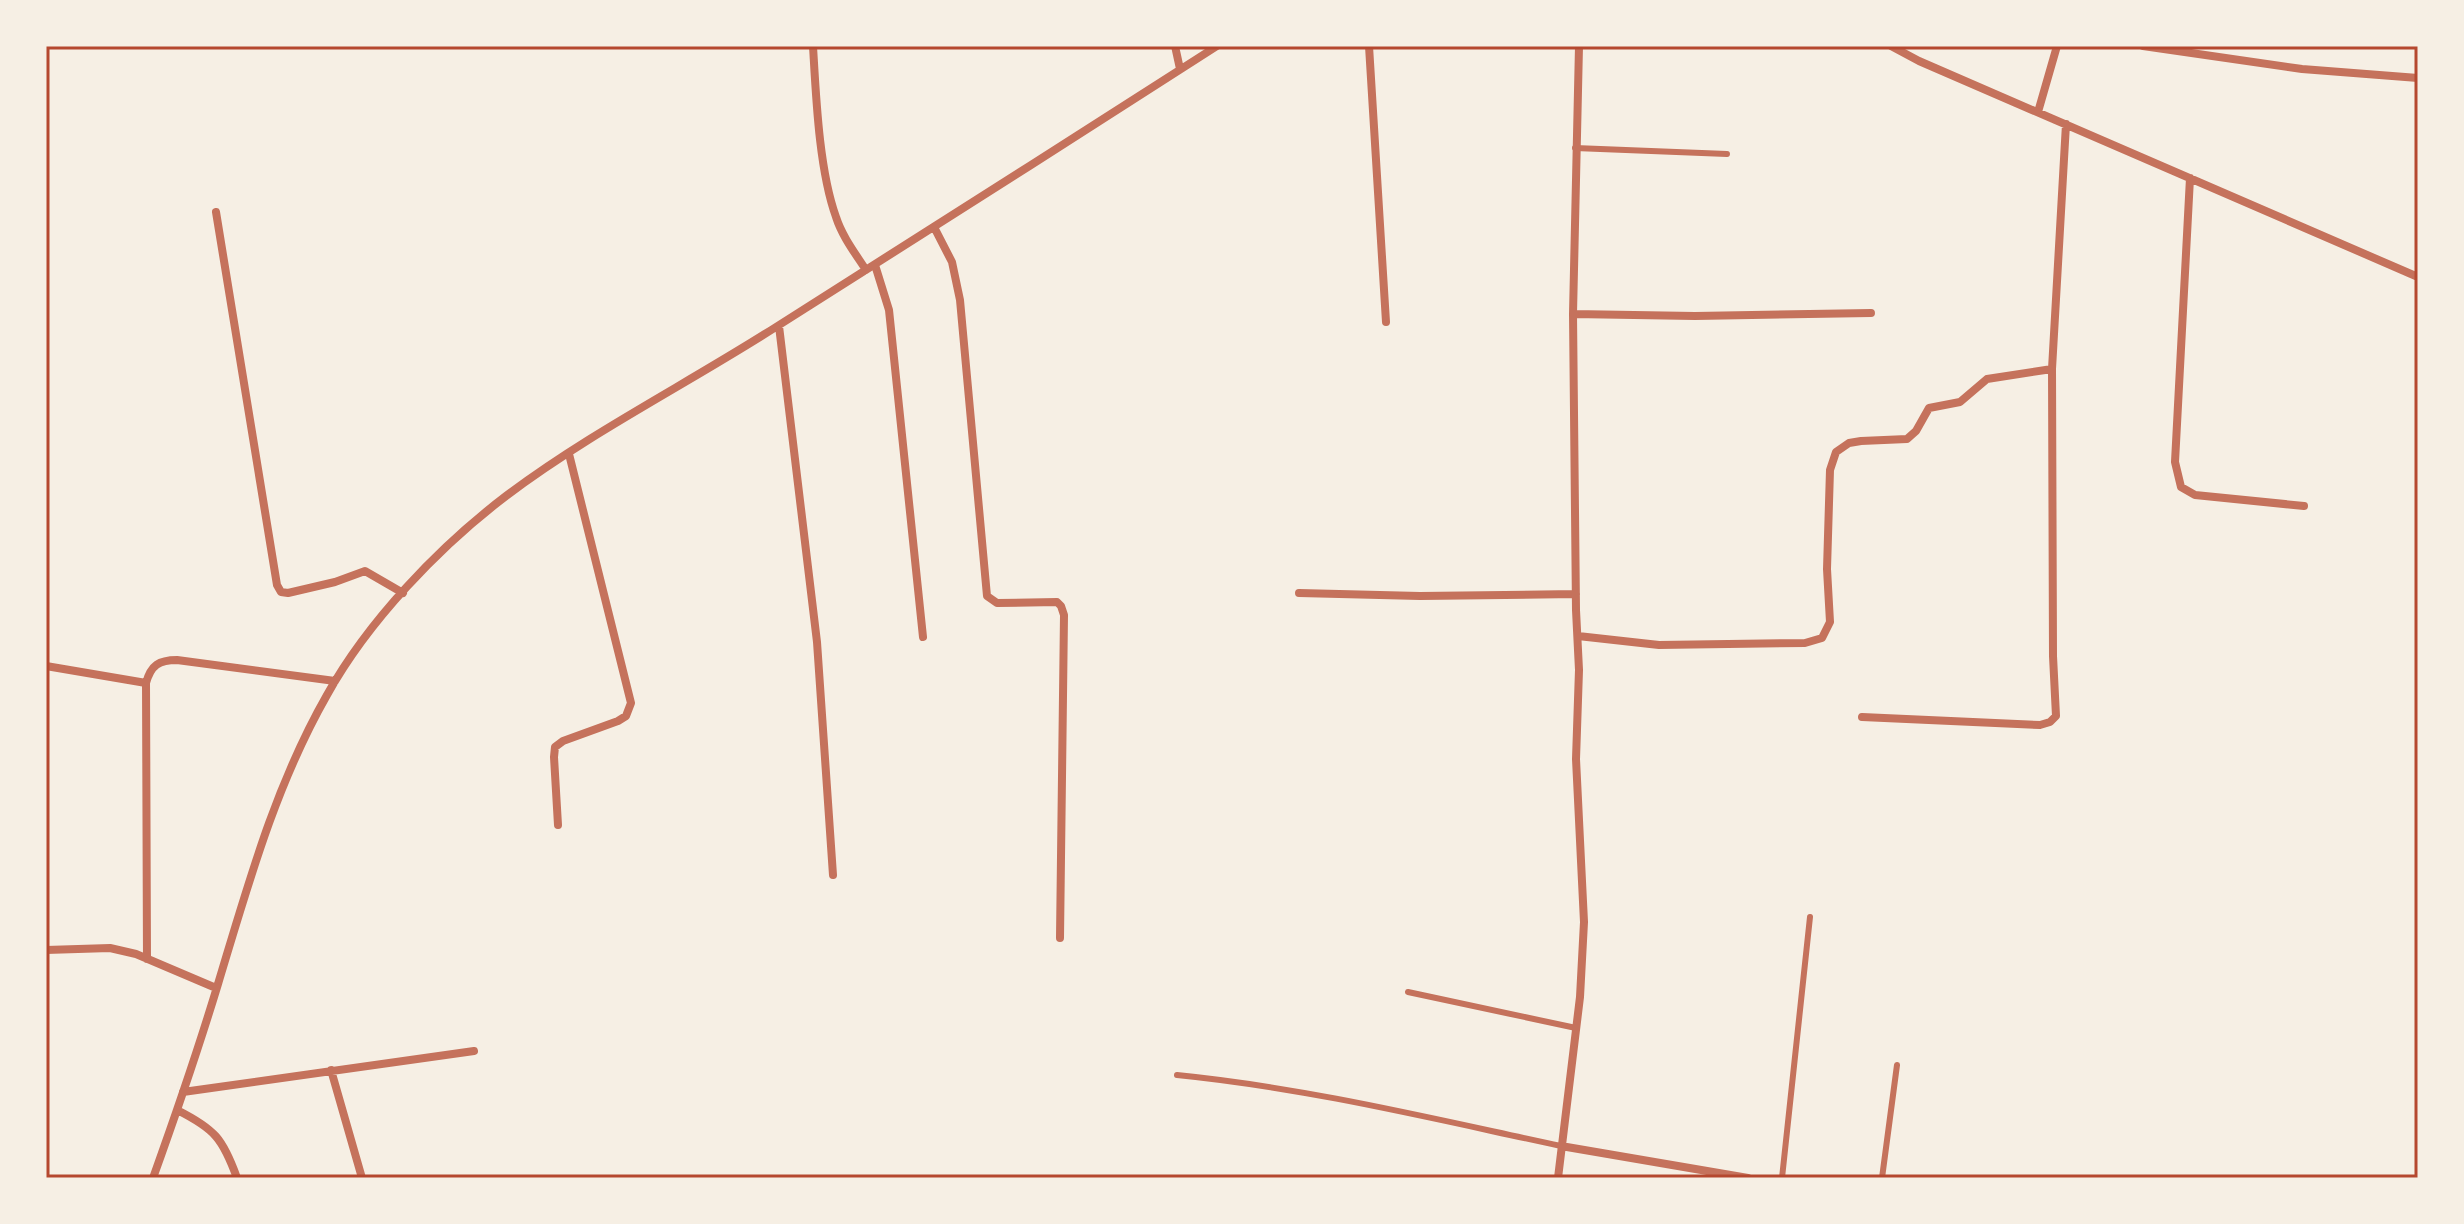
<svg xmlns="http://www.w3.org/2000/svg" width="2464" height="1224" viewBox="0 0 2464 1224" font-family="Helvetica,sans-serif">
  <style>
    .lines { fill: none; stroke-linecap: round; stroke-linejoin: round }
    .service { stroke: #c5725c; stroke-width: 6 }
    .minor { stroke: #c5725c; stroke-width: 8 }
    .neatline { fill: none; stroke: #b5482f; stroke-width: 3 }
  </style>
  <rect width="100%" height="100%" fill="#f6efe4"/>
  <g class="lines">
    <!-- service -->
    <path class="service" d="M1575,148L1727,154
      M1408,992L1576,1028
      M1177,1075C1307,1088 1434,1119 1561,1146
      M1782,1178L1810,917
      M1882,1178L1897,1065"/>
    <!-- minor -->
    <path class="minor" d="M813,46C816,96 819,170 836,217C842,236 855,253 866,270
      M1175,46L1180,69
      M1369,46L1386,322
      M1891,46L1919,61L2418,277
      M2143,46L2302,69L2418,78
      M2038,112L2057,46
      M2190,178L2175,462L2181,487L2195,495L2304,506
      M216,212L277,585L281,592L288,593L335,582L365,571L403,593
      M934,227L952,262L960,300L987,596L997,603L1057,602L1061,606L1064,615L1060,938
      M875,265L889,310L923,637
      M1573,314L1695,316L1871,313
      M779,326L817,642L833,875
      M1299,593L1420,596L1576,594
      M1578,636L1659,645L1805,643L1822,638L1830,622L1827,569L1830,470L1836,452L1849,443L1861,441L1907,439L1916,431L1929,408L1960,402L1987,379L2052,369
      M46,666L146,683
      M1862,717L2040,725L2050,722L2056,716L2053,656L2052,369L2066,124
      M558,825L554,757L555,747L563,741L618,721L626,716L631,703L569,454
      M46,950L110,948L136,954L216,988
      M147,959L146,683C151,665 159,660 177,660L335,681
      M331,1070L362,1178
      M183,1092L474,1051
      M177,1110C215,1129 223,1139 237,1178
      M1561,1146L1748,1178
      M153,1178C176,1114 198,1050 218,984C248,885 275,786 327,695C368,621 439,547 506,496C591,432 687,384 776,327C924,234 1070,140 1217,46
      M1558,1178L1580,997L1584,922L1576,759L1579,670L1576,610L1573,314L1579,46"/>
  </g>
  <!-- border -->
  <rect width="2464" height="1224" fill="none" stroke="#f6efe4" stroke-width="96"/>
  <rect x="48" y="48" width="2368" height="1128" class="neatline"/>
</svg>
